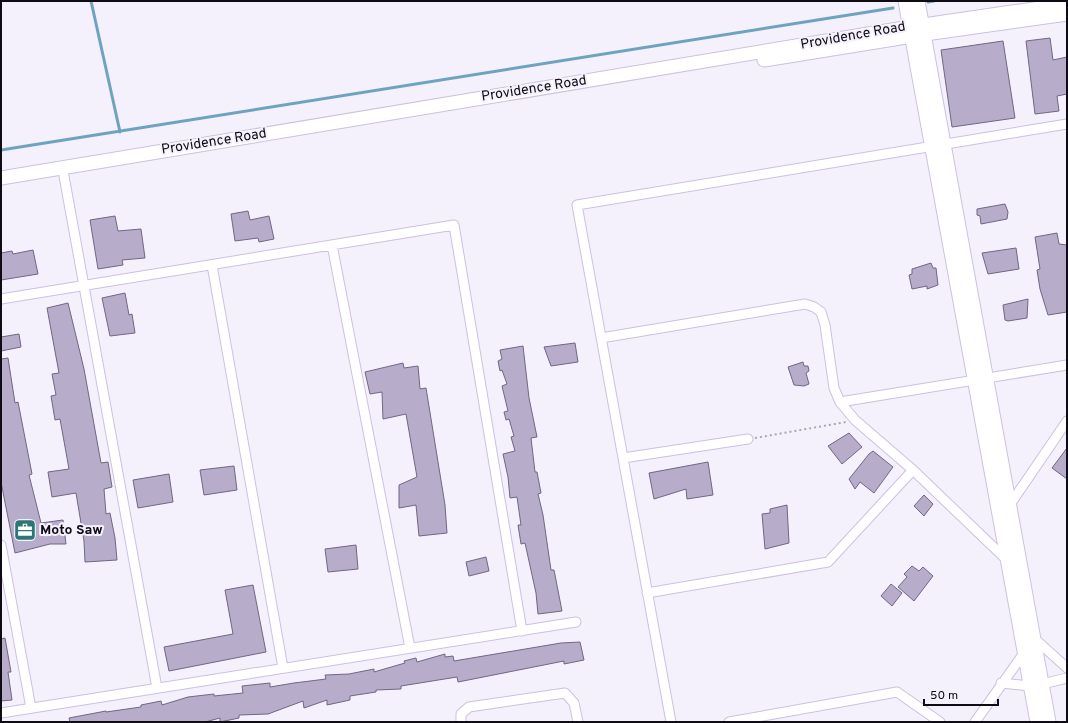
<svg xmlns="http://www.w3.org/2000/svg" width="1068" height="723" viewBox="0 0 1068 723" font-family="Overpass,sans-serif">
  <style>
    .lines { fill: none; stroke-linecap: round; stroke-linejoin: round }
    .stream { stroke: #6ea3c0; stroke-width: 3 }
    .building { fill: #b7acca; stroke: #706782 }
    .street-casing { stroke: #ccc1df; stroke-width: 11 }
    .secondary-casing { stroke: #ccc1df; stroke-width: 15 }
    .path { stroke: #aaa6b1; stroke-width: 2; stroke-dasharray: 2 3; stroke-linecap: butt }
    .street { stroke: #fff; stroke-width: 9 }
    .secondary { stroke: #fff; stroke-width: 13 }
    .labels { text-anchor: middle; dominant-baseline: central; stroke-width: 4; stroke-linejoin: round; paint-order: stroke }
    .street-label { font-size: 14px; fill: #0f0b15; stroke: #f4f0fc }
    .poi-label { font-size: 14px; font-weight: bold; fill: #0f0b15; stroke: #f4f0fc; text-anchor: start }
  </style>
  <rect width="100%" height="100%" fill="#f4f0fc"/>
  <g class="lines">
    <!-- stream -->
    <path class="stream" d="M91,1L120,132
      M928,2L934,1
      M1,150L893,8"/>
  </g>
  <!-- building -->
  <path class="building" d="M1050,38L1053,60L1067,57V94L1057,96L1059,111L1035,114L1026,41Z
    M1003,41L1015,118L952,127L941,50Z
    M1005,204L1008,212L1007,219L981,224L980,216L977,215V209Z
    M248,211L250,220L269,216L274,239L259,242L258,238L235,241L231,214Z
    M115,216L118,231L141,229L145,258L122,260L123,265L98,269L90,220Z
    M1057,233L1059,244L1067,245V312L1048,315L1040,289L1037,270L1040,269L1035,237Z
    M1016,248L1019,269L988,274L982,253Z
    M33,250L38,274L1,280V253L12,251L13,254Z
    M931,263L933,268H936L938,285L927,289V286L912,289L909,275L912,274V269Z
    M125,293L129,315L132,314L135,333L110,336L102,298Z
    M1028,299L1027,318L1008,321L1005,320L1003,305Z
    M68,303L84,369L101,463L108,462L112,487L104,489L106,514L110,513L115,538L117,560L85,562L84,541L76,493L52,497L48,472L69,469L60,419L55,420L51,396L56,395L52,374L59,373L47,308Z
    M19,334L21,347L1,351V337Z
    M575,343L578,362L551,366L544,347Z
    M523,346L529,398L537,437L531,438L535,472H537L541,493L538,494L543,515L551,570H554L562,611L538,614L536,593L525,543L521,544L518,525H521L517,497L510,498L508,477L503,454L515,451L511,437L514,436L509,419L506,420L504,412L508,411L502,386L507,384L502,370L500,371L498,361L502,359L500,350Z
    M8,358L15,403L18,402L32,474L29,475L41,523L63,520L66,544H50L15,553L1,482V359Z
    M803,362L804,366H808L809,371L806,373L809,384L804,386L794,385L788,367Z
    M403,363L404,368L418,366L420,389L426,388L445,505L447,533L419,536L416,505L399,508V485L417,477L406,414L383,419L382,392L370,394L365,372Z
    M849,433L862,447L842,464L828,446Z
    M1067,448V479L1052,468Z
    M873,451L893,467L874,493L860,482L855,489L849,479L869,454Z
    M708,462L713,495L687,499L686,489L654,499L649,473Z
    M234,466L237,490L204,495L200,470Z
    M169,474L173,502L138,508L133,480Z
    M924,495L933,504L924,516L914,506Z
    M787,505L789,543L765,549L762,514L770,513V509Z
    M356,545L358,569L328,572L325,549Z
    M486,557L489,571L469,576L466,562Z
    M912,566L919,571L923,567L933,576L914,601L898,587L907,577L904,574Z
    M891,584L902,593L892,606L881,596Z
    M253,585L266,652L169,671L164,647L233,634L225,590Z
    M5,638L11,672H8L12,700L1,701V639Z
    M580,642L584,660L564,664V661L458,682L457,677L401,686V689L376,690V692L350,696V700L327,705V700L304,708L303,701L268,714L239,715V718L220,722V718L205,722H70L69,718L106,711V712L141,707V705L161,701L162,705L188,697L214,694V696L243,693L242,686L270,683V687L294,683L326,679L325,675L349,674L374,669V672L405,663L404,661L416,658L417,662L445,654V657L453,656L454,661L561,643Z"/>
  <g class="lines">
    <!-- street casing -->
    <g class="street-casing">
      <path id="street" d="M64,176L157,688
        M332,245L410,648
        M212,265L283,668
        M1,299L454,225L522,631
        M601,338L805,304L814,307L821,312L825,325L834,388L840,402L855,420L913,470L1008,561
        M840,402L1067,365
        M623,458L748,439
        M1009,506L1067,421
        M1,545L31,708
        M647,593L828,562L913,470
        M1035,639L1067,668
        M1001,683L1030,686
        M1042,684L1067,678
        M1,713L576,622
        M461,722V714L469,707L565,693L574,703L578,722
        M671,722L577,205L1067,124
        M729,722L897,692L940,722
        M975,722L1024,653"/>
    </g>
    <!-- secondary casing -->
    <g class="secondary-casing">
      <path id="secondary" d="M905,1L1037,722
        M918,1L1049,722
        M764,60L925,34L1067,14
        M1,178L910,27L1067,4"/>
    </g>
    <!-- path -->
    <path class="path" d="M755,438L846,422"/>
    <!-- street -->
    <use href="#street" class="street"/>
    <!-- secondary -->
    <use href="#secondary" class="secondary"/>
  </g>
  <!-- icons -->
  <defs>
    <g id="office-square" transform="scale(1.15)"><rect x="-9" y="-9" width="18" height="18" rx="4" fill="#2c7675" stroke="#f4f0fc"/><path d="M-6-3h4V-5.5h4V-3h4V5H-6ZM-1-4.5V-3h2v-1.5ZM-6 0V1H6V0Z" fill="#fff"/></g>
  </defs>
  <g fill-rule="evenodd">
    <use href="#office-square" x="25" y="530"/>
  </g>
  <g class="labels">
    <!-- street labels -->
    <g class="street-label">
      <text transform="translate(853 36) rotate(-10)">Providence Road</text>
      <text transform="translate(534 89) rotate(-9)">Providence Road</text>
      <text transform="translate(214 142) rotate(-9)">Providence Road</text>
    </g>
    <!-- poi labels -->
    <g class="poi-label">
      <text x="40" y="530">Moto Saw</text>
    </g>
  </g>
  <!-- border -->
  <rect width="1068" height="723" fill="none" stroke="#0f0b15" stroke-width="4"/>
  <!-- scale -->
  <path d="M924 699v6h74v-6" fill="none" stroke="#0f0b15" stroke-width="2"/>
  <text x="930" y="699" font-size="12" fill="#0f0b15" stroke="#f4f0fc" stroke-width="3" paint-order="stroke">50 m</text>
</svg>
